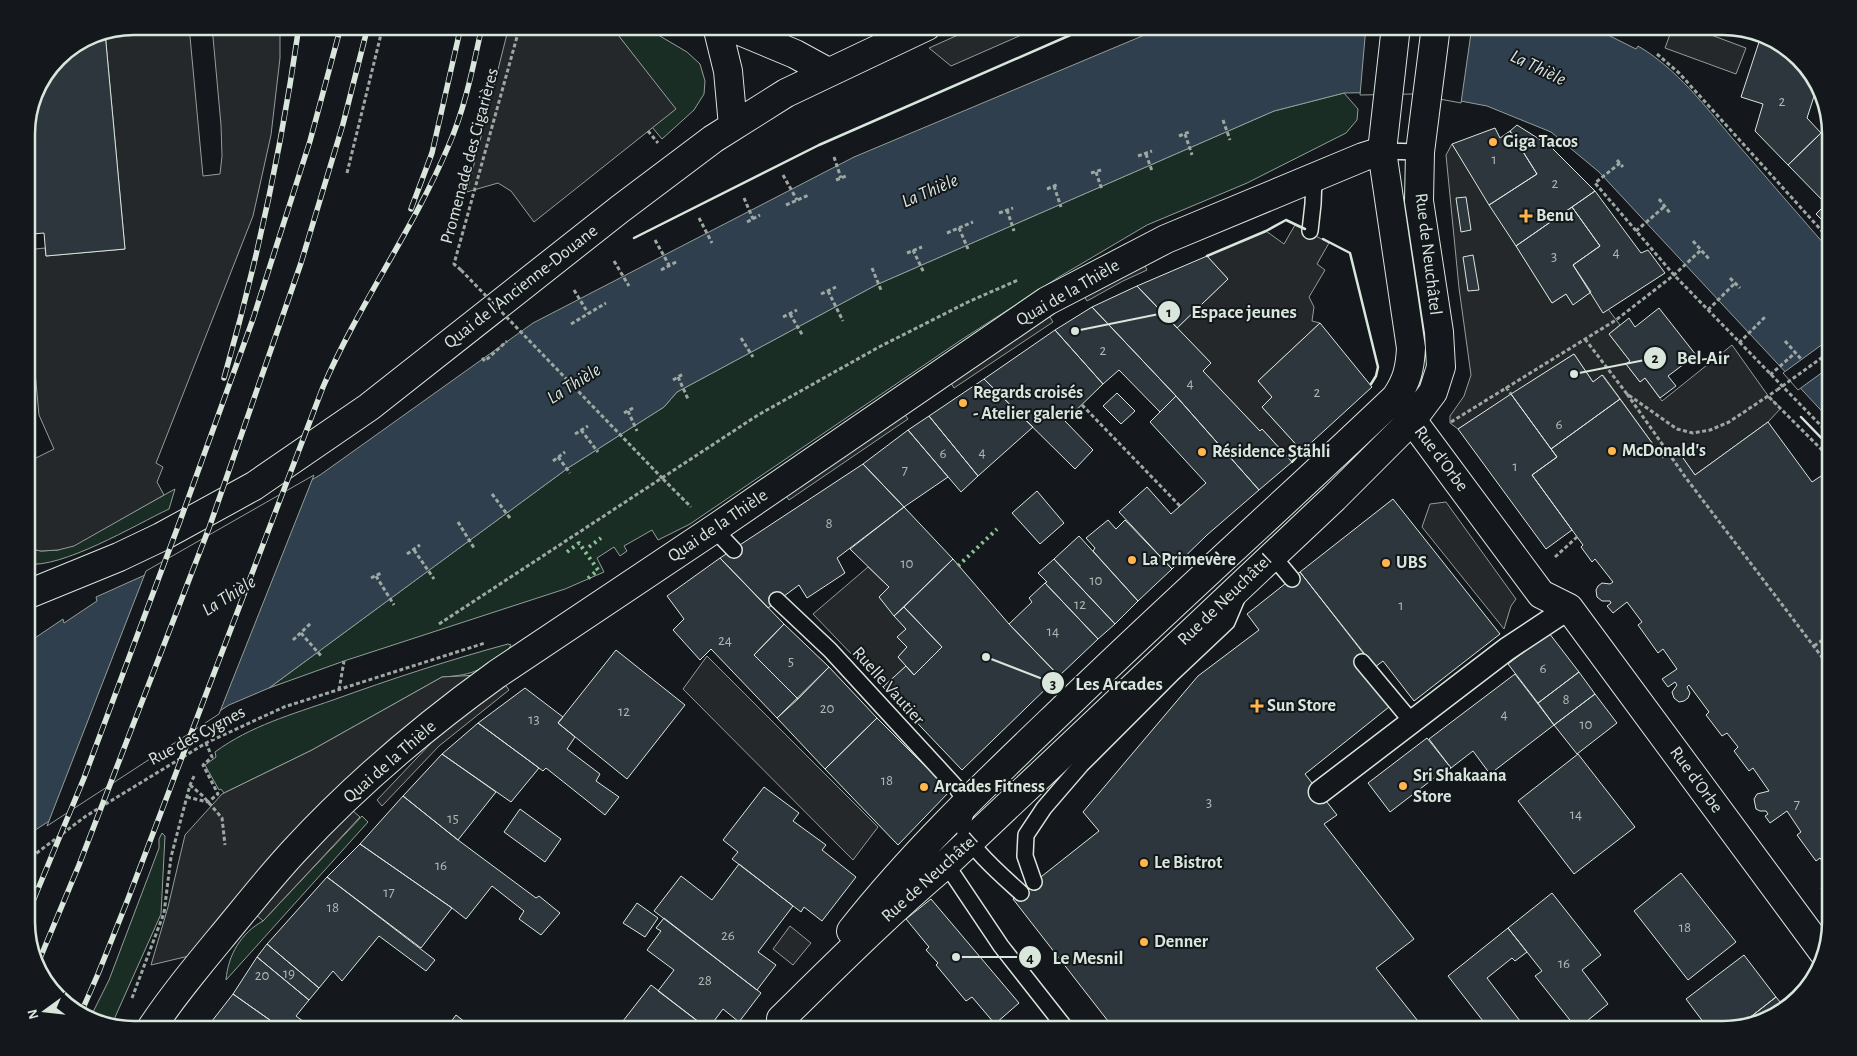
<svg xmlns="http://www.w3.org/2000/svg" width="1857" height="1056" viewBox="0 0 1857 1056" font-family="'Alegreya Sans',sans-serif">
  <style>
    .green { fill: #1a2d24; stroke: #939e99 }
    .parking { fill: #24282b; stroke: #939e99 }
    .water { fill: #2f3f4d; stroke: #939e99 }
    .pier { fill: #14181c; stroke: #939e99 }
    .building { fill: #2c363c; stroke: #d8e6dc }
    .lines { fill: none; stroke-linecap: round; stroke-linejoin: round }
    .service-casing { stroke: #d8e6dc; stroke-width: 18 }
    .pedestrian-casing { stroke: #d8e6dc; stroke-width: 25 }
    .minor-casing { stroke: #d8e6dc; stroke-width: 30 }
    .primary-casing { stroke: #d8e6dc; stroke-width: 30 }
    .path { stroke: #9da8a2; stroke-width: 3; stroke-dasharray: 4 2.5; stroke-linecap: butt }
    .service { stroke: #14181c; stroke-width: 15 }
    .pedestrian { stroke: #14181c; stroke-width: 22 }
    .minor { stroke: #14181c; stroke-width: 28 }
    .primary { stroke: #14181c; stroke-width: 28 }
    .rail-casing { stroke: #d8e6dc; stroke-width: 5.5 }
    .rail { stroke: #14181c; stroke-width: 4; stroke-dasharray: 11; stroke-linecap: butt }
    .path-bridge { stroke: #9da8a2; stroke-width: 3; stroke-dasharray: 4 2.5; stroke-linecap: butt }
    .hedge { stroke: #8ac095; stroke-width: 4; stroke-dasharray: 2.5 4; stroke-linecap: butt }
    .wall { stroke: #d8e6dc; stroke-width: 2.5 }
    .poi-dot { fill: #ffb74d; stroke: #14181c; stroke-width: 2 }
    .labels { text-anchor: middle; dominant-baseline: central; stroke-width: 4; stroke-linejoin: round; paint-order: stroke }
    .number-label { font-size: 15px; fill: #adbab4 }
    .poi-label { font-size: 18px; font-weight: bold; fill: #d8e6dc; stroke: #14181c; text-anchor: start }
    .street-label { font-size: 18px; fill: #d8e6dc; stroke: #14181c }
    .water-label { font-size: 19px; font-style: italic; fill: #d8e6dc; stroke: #14181c }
    .rim { fill: none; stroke: #d8e6dc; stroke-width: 2.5 }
    .leader { fill: none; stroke: #d8e6dc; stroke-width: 2 }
    .callout-dot { fill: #d8e6dc; stroke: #14181c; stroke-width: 2 }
    .mark-label { font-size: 15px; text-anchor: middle; font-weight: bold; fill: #111 }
    .callout-label { font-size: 19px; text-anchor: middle; font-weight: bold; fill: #d8e6dc; stroke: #14181c; stroke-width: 4; stroke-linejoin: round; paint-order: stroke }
  </style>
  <rect width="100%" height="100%" fill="#14181c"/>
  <!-- green -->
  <path class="green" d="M611,26H643L687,52L700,64L705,81L704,94L694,110L662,139L652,127L675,109Z
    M1344,93L1358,109L1357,120L1346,133L1247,183L1147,225L1059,277L961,340L690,524L658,540L652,530L624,546L627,551L620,556L614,547L597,558L604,572L565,589L344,661L269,688L568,468L664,407L677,392L876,285L1274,111Z
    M175,489L169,509C135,525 62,569 26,564V548L41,551L58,550L97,532Z
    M508,644L511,645L508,650C481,669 477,675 442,677L312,750L224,793L221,789L219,790L205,765L216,757L215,752C250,726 293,714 333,700C391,679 449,660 508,644Z
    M362,816L368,822L226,980C228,955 241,933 263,921Z
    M162,833L165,836L161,914L112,1024L90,1018L109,980L159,848V839Z"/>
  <!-- parking -->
  <path class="parking" d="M134,26H189L203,176L220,174L222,156L221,125L212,26H280V58L271,135L253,216L156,463L163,467L157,482L164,495L74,546L58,550L41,551L26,548V463L54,449L39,415L26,274V250L45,248L46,256L125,249L105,32Z
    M509,26H611L676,109L534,222L511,191L498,183L467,192Z
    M978,26H1042L951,66L929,48Z
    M1673,26H1687L1746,48L1736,74L1665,48Z
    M1452,144L1552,303L1566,294L1573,304L1591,292L1608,309L1620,325L1609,334L1630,361L1626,364L1640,382L1645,378L1662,401L1732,345L1769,397L1781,408L1768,422L1695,475L1676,449L1663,458L1603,375L1593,382L1574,354L1458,429L1450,423V416L1464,396L1471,375L1459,288L1446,155Z
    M1295,225L1329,243L1317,264L1325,270L1309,297L1314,307L1312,321L1320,323L1258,381L1272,397L1262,407L1302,451L1292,462L1262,429L1260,431L1203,371L1211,363L1177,328L1228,279L1207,256L1266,231L1284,244Z
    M1143,262L1147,270L1123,281L1087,301L1082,293Z
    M1048,314L1053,322L954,388L949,380Z
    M903,412L908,419L789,500L784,493Z
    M1446,502L1516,599L1511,606L1504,629L1422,527L1430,504Z
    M868,567L889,587L879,597L906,629L898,637L907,647L898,657L906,666L883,687L813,614Z
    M707,656L878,827L853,860L683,689Z
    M497,674L467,696L210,951L151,965L168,907L185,835L222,794L312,750L442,677Z
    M504,683L509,690L439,746L382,806L377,800L434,740L463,715Z
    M352,810L360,817L263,921L254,913Z
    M790,926L811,943L793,965L773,949Z"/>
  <!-- water -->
  <path class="water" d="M1166,26H1590L1636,49L1638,46C1676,68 1705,106 1733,139C1766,177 1798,214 1831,252V421L1599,172L1551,132L1487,106L1413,92L1344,93L1274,111L876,285L677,392L664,407L568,468L269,688L229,705L26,836V644L63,619L64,623L97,601L96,597L145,575L320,475L533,323L854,157Z"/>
  <!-- pier -->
  <path class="pier" d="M1366,26H1472L1461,103L1413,94L1360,95Z
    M1831,338V366L1798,390L1783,373Z
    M314,475L219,714L47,826L146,571Z"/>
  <!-- building -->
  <path class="building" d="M105,32L125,249L46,256L44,233L33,234L26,162V127L35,92L58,57L93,34Z
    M1761,36L1777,40L1813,74L1817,87L1807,118L1821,133L1788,165L1755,131L1763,104L1741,97Z
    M1517,125L1550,146L1595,191L1516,246L1489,205L1537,174L1510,131Z
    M1495,128L1500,138L1510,131L1537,174L1489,205L1452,144Z
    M1821,133L1831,143V229L1816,214L1826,204L1788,165Z
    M1595,191L1641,253L1648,250L1665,273L1603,313L1573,265L1600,246L1572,207Z
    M1466,197L1471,230L1461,232L1456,198Z
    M1572,207L1600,246L1573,265L1591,292L1573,305L1566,294L1552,303L1516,246Z
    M1473,255L1479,290L1468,291L1463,257Z
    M1207,256L1228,279L1177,328L1137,286Z
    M1137,286L1211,363L1203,371L1260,431L1262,429L1292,462L1259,490L1176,396L1092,307Z
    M1092,307L1176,396L1160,412L1119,370L1103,384L1055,330Z
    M1659,308L1696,355L1668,376L1676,386L1660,398L1645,378L1640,382L1626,364L1630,361L1609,334L1629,318L1635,327Z
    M1320,323L1372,387L1302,451L1262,407L1272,397L1258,381Z
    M1055,330L1103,384L1065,421L1093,450L1075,469L984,379Z
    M1574,354L1593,382L1602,375L1620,399L1551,449L1511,394Z
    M984,379L1033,427L978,476L929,416Z
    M1117,393L1135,411L1121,424L1103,406Z
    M1511,394L1557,457L1532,475L1572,530L1546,549L1458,429Z
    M1176,396L1259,490L1207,535L1172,569L1119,512L1147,487L1171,514L1206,483L1150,422Z
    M1620,399L1663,458L1676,448L1695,475L1768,422L1812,482L1821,476L1831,488V873L1820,858L1816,861L1797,835L1801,832L1787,811L1770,823L1765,816L1768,814L1766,811H1760L1756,809L1754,799L1757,794L1769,791L1753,768L1749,771L1734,751L1738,747L1727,733L1722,736L1706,715L1709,712L1689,685L1687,687L1690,693L1688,698L1684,701L1679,702L1674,698L1672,692L1677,685L1675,682L1668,687L1662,679L1677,669L1663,649L1658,653L1638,625L1642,622L1627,602L1613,613L1607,606L1611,603L1610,601H1602L1597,597L1596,590L1598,586L1602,583L1610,584L1613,582L1595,559L1592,562L1581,547L1583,545L1532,475L1557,457L1551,449Z
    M929,416L978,476L961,492L908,430Z
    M908,430L948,477L904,507L863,464Z
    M863,464L904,507L837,558L845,573L807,598L799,585L768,608L720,558Z
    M1037,491L1064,523L1040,544L1012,513Z
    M1393,499L1500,634L1414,701L1383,661L1375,667L1300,572Z
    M904,507L953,559L894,616L879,597L889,587L850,549Z
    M1108,520L1116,529L1125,520L1172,569L1138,601L1093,551L1095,548L1086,538Z
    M1079,536L1138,601L1115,624L1054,559Z
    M720,558L784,624L754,655L798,699L777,718L711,649L700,660L673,630L684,619L667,596Z
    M953,559L1009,624L1059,676L962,770L883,687L906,666L914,675L942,647L904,607Z
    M1054,559L1115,624L1098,639L1045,583L1047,582L1038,573Z
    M1300,572L1367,658L1357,666L1389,707L1305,774L1337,815L1324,824L1414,939L1376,968L1425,1030H1115L1013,899L1099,831L1083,812L1198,676L1259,630L1247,614Z
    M1045,583L1098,639L1059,676L1009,624L1032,602L1029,598Z
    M904,607L942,647L914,675L898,657L907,647L897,637L906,629L894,616Z
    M784,624L829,667L798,699L754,655Z
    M1549,633L1579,672L1538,703L1508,664Z
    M616,650L685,705L627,779L558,723Z
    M829,667L877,718L825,769L777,718Z
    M1579,672L1595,694L1554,725L1538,703Z
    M1515,674L1554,725L1490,774L1473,751L1451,768L1429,739Z
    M525,688L563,717L558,723L575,737L567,749L600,774L596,781L619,797L605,815L546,768L543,771L478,723Z
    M1595,694L1617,723L1577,754L1554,725Z
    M877,718L950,791L898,845L825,769Z
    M478,723L539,768L511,802L442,754Z
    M1427,738L1451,768L1443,774L1442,772L1390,812L1368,783Z
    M442,754L496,792L458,840L403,796Z
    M1578,754L1635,827L1574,874L1518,801Z
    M764,787L799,813L793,821L826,845L822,850L856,877L822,921L804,907L801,912L732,859L738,852L723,840Z
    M403,796L458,840L536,898L539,896L560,913L541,935L519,919L524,911L492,886L466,919L452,908L360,844Z
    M520,809L561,839L545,862L504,832Z
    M360,844L452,908L421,948L327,877Z
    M739,864L793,906L758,952L776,965L757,990L654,911L681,876L712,900Z
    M1681,873L1736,942L1688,980L1634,911Z
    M327,877L435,960L426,971L379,936L342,981L333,971L319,988L267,944Z
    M1831,881V893L1830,892L1825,895L1821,888Z
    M1552,893L1601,955L1582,970L1608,1004L1577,1029L1535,976L1542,971L1508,928Z
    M931,899L1019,1003L995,1024L972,997L966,1001L936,965L938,963L926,950L929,947L906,919Z
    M637,903L658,918L645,937L623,923Z
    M664,918L761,993L739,1022L723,1009L708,1029L658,991L674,970L647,950L661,931L656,928Z
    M1508,928L1527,952L1515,961L1512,958L1487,978L1527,1030H1490L1448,976Z
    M267,944L319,988L309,1000L257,957Z
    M1744,955L1776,997L1739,1026L1724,1030H1697L1704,1023L1686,999Z
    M257,957L309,1000L296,1016L315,1030H284L233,994Z
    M651,985L708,1029L709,1030H616Z
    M233,994L284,1030H205Z
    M1776,997L1785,1008L1777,1015L1739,1026Z
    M456,1015L475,1030H445Z"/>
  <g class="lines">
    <!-- service casing -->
    <g class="service-casing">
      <path id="service" d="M1382,151L1420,152
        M1310,231L1313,204L1314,177
        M714,529L734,550
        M1272,555L1292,579
        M777,600L830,650L956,787L966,802
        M1362,662L1412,722
        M969,807C965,815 963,820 964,829C967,846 1007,880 1021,893
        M944,858L946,864L1001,946L1067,1030
        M1034,882L1025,856L1026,835L1044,808L1081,765L1174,672L1227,622L1238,596"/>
    </g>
    <!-- pedestrian casing -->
    <g class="pedestrian-casing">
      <path id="pedestrian" d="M1320,792L1507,649L1569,608"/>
    </g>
    <!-- minor casing -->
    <g class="minor-casing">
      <path id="minor" d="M717,26L728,71L733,126
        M728,26L795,54L828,72
        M1412,420L1541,594L1569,608L1823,952
        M26,595L119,557L161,537L254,486L369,407L620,209L713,139L786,93L927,26
        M150,1030C171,998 195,969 219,940C244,910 268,879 295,850C355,785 425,726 497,674L714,529L1047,301L1166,239L1363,157L1382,151"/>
    </g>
    <!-- primary casing -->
    <g class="primary-casing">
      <path id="primary" d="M851,931C914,851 987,782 1060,712C1170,605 1285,503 1396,397C1407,381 1410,368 1411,348L1382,151L1396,26
        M781,1019C835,966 888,913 946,864L1334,498L1412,420L1433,392L1441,367L1439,332L1419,201L1420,152L1436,26"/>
    </g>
    <!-- path -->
    <path class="path" d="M1657,54L1679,73L1831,241
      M1223,120L1230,140
      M648,131L658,143
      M1185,134L1192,155
      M1179,136L1189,132
      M1146,154L1152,171
      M1138,156L1152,151
      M834,157L841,178
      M1617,160L1623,167
      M1620,163L1595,183L1674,275L1831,436
      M1096,172L1102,190
      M347,173L383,26
      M1091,173L1101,170
      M783,175L797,200
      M836,180L846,176
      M1054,186L1061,207
      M1047,189L1059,184
      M744,198L753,219
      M1659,199L1670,213
      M786,205L809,195
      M1007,210L1014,231
      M999,213L1013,208
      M699,218L712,243
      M747,222L760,215
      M959,228L968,249
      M1636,231L1665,206
      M947,233L973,222
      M655,240L669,265
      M1693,241L1710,260
      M913,250L924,273
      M907,253L922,247
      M614,261L629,286
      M872,268L881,290
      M461,270L454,264L520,26
      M661,270L678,261
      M1730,278L1740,288
      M574,290L588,313
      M828,291L843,321
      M821,294L836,287
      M1708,310L1735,283
      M790,314L803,336
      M783,317L797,310
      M571,324L606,303
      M741,338L753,357
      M1585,339L1627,394L1677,429L1693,433L1710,430L1729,422L1777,390
      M1785,341L1802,360
      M1739,343L1765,317
      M482,358L485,361L507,341
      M1770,375L1795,353
      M678,377L688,399
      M673,380L683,374
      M1506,387L1511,394
      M1627,394L1686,478L1831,669
      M1769,397L1831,459
      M1082,405L1180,506
      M628,411L637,431
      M624,413L633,408
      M1451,422L1616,320L1674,275L1701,250
      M581,430L598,452
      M575,434L588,426
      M558,457L570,473
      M553,461L565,452
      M663,479L691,507
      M492,494L510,518
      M458,522L474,548
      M414,550L434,579
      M407,554L420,545
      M1555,557L1577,537
      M376,576L394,605
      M371,578L381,573
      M439,624L758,415L879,347L968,302L1018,280
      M301,633L322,657
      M293,640L311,623
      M1814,646L1831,634
      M339,690L344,661
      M190,785L203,796L222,818L225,845
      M187,797L208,802L218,794L203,765L212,757L206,743
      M26,861L86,816L206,743L284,707L485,643
      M132,998L164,913L171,857L190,785L195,774"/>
    <!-- service -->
    <use href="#service" class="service"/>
    <!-- pedestrian -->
    <use href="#pedestrian" class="pedestrian"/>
    <!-- minor -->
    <use href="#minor" class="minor"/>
    <!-- primary -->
    <use href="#primary" class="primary"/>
    <!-- rail casing -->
    <g class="rail-casing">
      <path id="rail" d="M411,209L432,153L461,26
        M224,378C257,263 282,145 299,26
        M26,918L84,778L180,521L253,319L310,141L341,26
        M38,963L79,865L209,528L301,263L343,124L368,26
        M80,1015L98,974L128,899L323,387C359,304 413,230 448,147C465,109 473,67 482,26"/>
    </g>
    <!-- rail -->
    <use href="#rail" class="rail"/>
    <!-- path-bridge -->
    <path class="path-bridge" d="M461,270L663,479
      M1777,390L1831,351"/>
    <!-- hedge -->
    <path class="hedge" d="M589,547L601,538
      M567,552L579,543L598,570L586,580
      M958,566L997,529"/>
    <!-- wall -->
    <path class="wall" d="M634,238L819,145L1091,26
      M1323,239L1350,253L1378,367L1376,376L1371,384
      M1207,256L1266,231L1286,220L1305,229
      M1801,417L1831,448
      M1292,462L1302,451"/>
  </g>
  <!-- markers -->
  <g class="poi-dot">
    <circle cx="1493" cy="142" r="5"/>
    <path d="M1523.5 208.5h5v5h5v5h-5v5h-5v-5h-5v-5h5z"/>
    <circle cx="963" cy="403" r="5"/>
    <circle cx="1612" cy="451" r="5"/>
    <circle cx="1202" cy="452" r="5"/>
    <circle cx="1132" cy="560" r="5"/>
    <circle cx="1386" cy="563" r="5"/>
    <path d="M1254.5 698.5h5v5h5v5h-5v5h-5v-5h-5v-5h5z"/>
    <circle cx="1403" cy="786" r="5"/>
    <circle cx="924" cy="787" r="5"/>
    <circle cx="1144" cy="863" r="5"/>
    <circle cx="1144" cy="942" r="5"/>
  </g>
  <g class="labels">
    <!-- number labels -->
    <g class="number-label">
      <text x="1782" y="101">2</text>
      <text x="1494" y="159">1</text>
      <text x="1555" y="183">2</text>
      <text x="1616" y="252">4</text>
      <text x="1554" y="256">3</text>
      <text x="1103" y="350">2</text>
      <text x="1190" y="383">4</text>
      <text x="1317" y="392">2</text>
      <text x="1559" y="424">6</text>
      <text x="982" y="452">4</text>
      <text x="943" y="453">6</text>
      <text x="1515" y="466">1</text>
      <text x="905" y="470">7</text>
      <text x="829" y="523">8</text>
      <text x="907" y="563">10</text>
      <text x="1096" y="580">10</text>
      <text x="1080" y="604">12</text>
      <text x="1401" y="605">1</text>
      <text x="1053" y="631">14</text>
      <text x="725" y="640">24</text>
      <text x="791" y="661">5</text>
      <text x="1543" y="668">6</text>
      <text x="1566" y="699">8</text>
      <text x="827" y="708">20</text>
      <text x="624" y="711">12</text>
      <text x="1504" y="714">4</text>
      <text x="534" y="719">13</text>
      <text x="1586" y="724">10</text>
      <text x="887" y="780">18</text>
      <text x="1209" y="802">3</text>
      <text x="1797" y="804">7</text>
      <text x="1576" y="814">14</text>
      <text x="453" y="818">15</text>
      <text x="441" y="865">16</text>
      <text x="389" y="892">17</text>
      <text x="333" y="907">18</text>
      <text x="1685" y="927">18</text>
      <text x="728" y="935">26</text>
      <text x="1564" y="963">16</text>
      <text x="289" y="973">19</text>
      <text x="262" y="975">20</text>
      <text x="705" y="980">28</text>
    </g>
    <!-- poi labels -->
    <g class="poi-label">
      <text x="1503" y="142">Giga Tacos</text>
      <text x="1536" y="216">Benu</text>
      <text x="973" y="393">Regards croisés<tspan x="973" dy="21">- Atelier galerie</tspan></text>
      <text x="1622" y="451">McDonald's</text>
      <text x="1212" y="452">Résidence Stähli</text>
      <text x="1142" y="560">La Primevère</text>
      <text x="1396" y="563">UBS</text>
      <text x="1267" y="706">Sun Store</text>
      <text x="1413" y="776">Sri Shakaana<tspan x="1413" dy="21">Store</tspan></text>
      <text x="934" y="787">Arcades Fitness</text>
      <text x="1154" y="863">Le Bistrot</text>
      <text x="1154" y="942">Denner</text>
    </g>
    <!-- street labels -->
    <g class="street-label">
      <text transform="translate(470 156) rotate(-75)">Promenade des Cigarières</text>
      <text transform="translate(1428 254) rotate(83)">Rue de Neuchâtel</text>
      <text transform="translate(521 287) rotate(-38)">Quai de l'Ancienne-Douane</text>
      <text transform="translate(1068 293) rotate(-30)">Quai de la Thièle</text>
      <text transform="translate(1441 459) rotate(53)">Rue d'Orbe</text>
      <text transform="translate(718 526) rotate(-34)">Quai de la Thièle</text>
      <text transform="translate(1225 600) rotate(-44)">Rue de Neuchâtel</text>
      <text transform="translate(888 686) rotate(48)">Ruelle Vautier</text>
      <text transform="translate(197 736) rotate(-28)">Rue des Cygnes</text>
      <text transform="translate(390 762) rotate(-41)">Quai de la Thièle</text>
      <text transform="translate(1696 780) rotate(54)">Rue d'Orbe</text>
      <text transform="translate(930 878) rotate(-42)">Rue de Neuchâtel</text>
    </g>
    <!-- water labels -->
    <g class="water-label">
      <text transform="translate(1538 68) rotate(26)">La Thièle</text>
      <text transform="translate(930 191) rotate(-23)">La Thièle</text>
      <text transform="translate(574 384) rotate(-32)">La Thièle</text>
      <text transform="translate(229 596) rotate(-32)">La Thièle</text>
    </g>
  </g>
  <!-- crop -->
  <path d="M0 0H1857V1056H0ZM134 35H1723A99 99 0 0 1 1822 134V922A99 99 0 0 1 1723 1021H134A99 99 0 0 1 35 922V134A99 99 0 0 1 134 35Z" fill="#14181c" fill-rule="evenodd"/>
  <path class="rim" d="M134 35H1723A99 99 0 0 1 1822 134V922A99 99 0 0 1 1723 1021H134A99 99 0 0 1 35 922V134A99 99 0 0 1 134 35Z"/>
  <!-- callouts -->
  <path class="leader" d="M1075 331L1169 312M1574 374L1655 358M986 657L1053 683M956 957L1030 957"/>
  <g class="callout-dot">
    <circle cx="1075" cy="331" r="5"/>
    <circle cx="1574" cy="374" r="5"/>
    <circle cx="986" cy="657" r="5"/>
    <circle cx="956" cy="957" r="5"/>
    <circle cx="1169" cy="312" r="12"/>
    <circle cx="1655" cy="358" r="12"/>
    <circle cx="1053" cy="683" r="12"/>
    <circle cx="1030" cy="957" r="12"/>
  </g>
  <g class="mark-label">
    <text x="1169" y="317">1</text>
    <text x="1655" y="363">2</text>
    <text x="1053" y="689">3</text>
    <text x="1030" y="963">4</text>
  </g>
  <g class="callout-label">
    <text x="1244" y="318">Espace jeunes</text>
    <text x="1703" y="364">Bel-Air</text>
    <text x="1119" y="690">Les Arcades</text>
    <text x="1088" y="964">Le Mesnil</text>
  </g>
  <!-- north arrow -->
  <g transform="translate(45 1011) rotate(255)" stroke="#14181c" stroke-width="4" paint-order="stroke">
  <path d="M0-4L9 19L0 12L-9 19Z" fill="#d8e6dc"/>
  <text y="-8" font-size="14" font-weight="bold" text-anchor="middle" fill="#d8e6dc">N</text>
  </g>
</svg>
